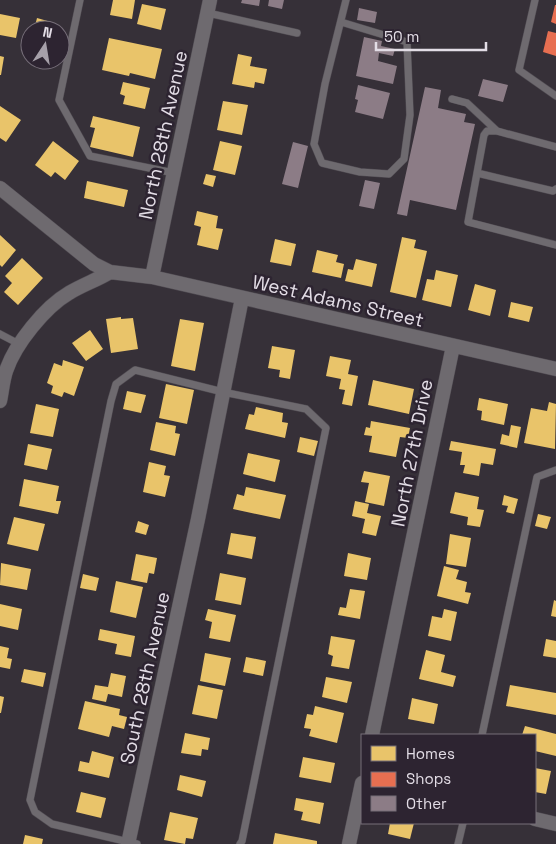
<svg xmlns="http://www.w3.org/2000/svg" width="556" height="844" viewBox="0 0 556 844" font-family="'Space Grotesk',sans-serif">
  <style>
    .homes { fill: #e9c46a }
    .shops { fill: #e76f51 }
    .building { fill: #8c7c86 }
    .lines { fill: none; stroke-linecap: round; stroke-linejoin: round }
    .service-casing { stroke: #514c53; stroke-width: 8 }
    .minor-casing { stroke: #514c53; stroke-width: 15 }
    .service { stroke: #6e6a6f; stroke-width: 7 }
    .minor { stroke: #6e6a6f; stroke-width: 14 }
    .labels { text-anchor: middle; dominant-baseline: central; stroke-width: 5; stroke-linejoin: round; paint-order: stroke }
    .street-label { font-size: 19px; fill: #e3dde6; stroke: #2d2431 }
  </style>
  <rect width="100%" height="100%" fill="#363038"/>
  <!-- homes -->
  <path class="homes" d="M113,0H135L132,19L110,15Z
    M142,4L166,9L161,30L137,24Z
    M0,14L20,18L16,38L0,35Z
    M37,18L51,22L49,30H34Z
    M109,38L162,49L155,79L130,73L129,76L102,70Z
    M238,54L252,57L250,66L267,69L264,84L255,82L254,88L232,84Z
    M0,56L4,57L1,75H0Z
    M123,82L150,88L145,109L123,104L125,96L120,94Z
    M223,101L248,105L242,135L217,130Z
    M0,106L21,120L6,142L0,138Z
    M93,116L140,127L133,157L90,147L95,128L90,127Z
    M53,141L79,161L65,180L55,172L51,177L35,165Z
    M220,141L242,146L235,175L213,170Z
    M206,174L216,176L213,187L203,184Z
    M87,181L128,190L124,207L84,198Z
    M197,211L218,216L216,228L223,229L218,250L197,245L201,227L194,225Z
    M0,235L16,250L2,267L0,265Z
    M402,237L416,240L414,248L427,251L416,298L390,292Z
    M275,239L296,244L291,266L270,262Z
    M317,250L338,255L336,262L344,264L341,278L312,272Z
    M22,258L43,278L18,305L4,292L12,283L5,276Z
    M356,259L377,264L372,287L345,281L348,269L353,270Z
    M436,270L458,275L451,307L422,300L427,279L434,280Z
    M475,284L496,290L490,316L468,310Z
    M511,302L533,307L529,322L508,317Z
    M121,317V319L133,318L138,349L111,353L106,319Z
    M180,319L204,323L195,371L171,366Z
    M90,330L103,349L86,361L72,343Z
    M272,346L295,350L290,379L279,377L280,370L268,368Z
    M330,356L351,360L348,374L358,376L352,406L342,404L345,390L339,389L341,379L326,376Z
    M63,360L84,367L74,396L64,392L62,397L51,393L53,386L47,383L54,363L62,366Z
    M373,380L414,389L409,414L368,405Z
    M166,384L194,390L187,424L159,418Z
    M127,391L146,395L141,413L123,409Z
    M479,398L508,404L504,425L481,420L482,411L477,410Z
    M549,402L556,404L555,449L524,443L531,408L547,411Z
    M36,404L59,409L53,437L30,433Z
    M256,407L283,413L282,422L288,423L285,438L245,429L249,414L254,415Z
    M371,421L410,428L408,438L400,437L396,457L369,452L372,436L364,435L366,427L370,428Z
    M156,422L176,426L175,433L180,434L175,456L150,450Z
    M511,425L521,427L517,448L500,444L502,434L509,436Z
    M300,437L318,441L314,456L297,452Z
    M451,441L496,449L493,465L481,463L479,476L463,473L465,465H460L462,452L449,450Z
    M28,444L52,449L47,470L24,465Z
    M248,453L280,460L275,482L243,474Z
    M149,462L166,466L164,475L170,476L165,497L143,492Z
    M364,471L390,476L384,506L365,502L369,483L361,482Z
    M24,479L59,486L56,501H61L58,514L19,506Z
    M246,487L286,495L280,519L233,509L237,494L244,496Z
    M455,492L479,497L477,509L484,510L480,527L467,525L468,517L450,513Z
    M504,495L518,499L514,514L506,512L508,506L502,505Z
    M355,501L369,504L367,513L381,516L376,536L362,533L365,519L352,516Z
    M538,514L551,517L547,529L535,526Z
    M14,517L45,524L38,551L7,544Z
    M138,521L149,525L146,535L135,532Z
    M231,533L256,537L252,559L227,554Z
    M450,534L471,538L466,567L446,564Z
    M348,553L371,558L367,580L344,576Z
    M136,554L157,558L154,574L149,573L147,583L131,580Z
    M1,563L31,569L27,590L0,585Z
    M444,566L459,570L456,579L467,582L465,592L471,593L468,604L437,596Z
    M220,573L246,578L241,605L215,600Z
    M83,574L99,578L96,591L80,588Z
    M116,581L143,587L136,618L110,612Z
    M350,589L365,591L360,619L338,615L340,607L346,608Z
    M554,600L556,601V617L551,616Z
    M0,604L22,609L18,630L0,626Z
    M208,609L236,615L230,642L209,638L212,622L205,620Z
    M444,609L457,612L451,641L428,636L432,616L442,618Z
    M100,629L135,636L131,657L115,654L117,644L98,640Z
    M331,636L355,640L349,669L331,666L333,656L328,654Z
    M546,639L556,641V658L543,656Z
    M0,646L9,648L7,658L12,659L10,669L0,667Z
    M426,650L445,655L441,672L456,676L453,687L419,679Z
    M205,653L231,658L225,686L200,681Z
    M246,657L266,661L263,676L243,672Z
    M24,669L46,673L43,687L21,682Z
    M111,673L126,676L122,697L108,694L106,702L92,699L95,685L108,687Z
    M326,677L352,682L347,703L322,697Z
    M198,685L223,690L217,719L192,714Z
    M510,685L556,693V715L506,706Z
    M0,696L4,697L1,713H0Z
    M412,698L438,704L434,724L408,719Z
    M85,701L120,709L119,715L127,717L124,729L112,726L109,737L78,729Z
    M315,706L344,713L337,743L309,736L311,729L304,728L307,714L313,715Z
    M525,726L556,734V756L535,751V735H522Z
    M185,733L210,738L208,750L202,749L201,756L181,753Z
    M92,751L114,757L109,778L78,771L80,761L89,763Z
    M303,757L335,763L331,783L299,777Z
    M535,768L551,771L546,794L535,792Z
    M180,775L206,781L202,797L177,790Z
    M81,792L106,798L101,818L76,812Z
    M296,798L324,803L320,824L301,820L303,812L294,810Z
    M170,812L198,818L193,839L186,838L185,844L164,840Z
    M390,823H414L410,839L388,834Z
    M275,833L317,841V844H273Z
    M25,835L43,839L42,844H23Z"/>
  <!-- shops -->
  <path class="shops" d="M555,5H556V24L551,22Z
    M548,31L556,33V56L543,52Z"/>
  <!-- building -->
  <path class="building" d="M242,0H260L259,6L241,3Z
    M269,0H284L282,9L268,6Z
    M359,8L377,12L375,23L357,20Z
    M364,37L382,41L381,46L395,49L393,56L379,53L378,61L397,66L393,84L356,76Z
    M483,79L508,85L503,102L478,96Z
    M358,85L390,93L383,119L355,112L358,100L355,99Z
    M425,87L441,90L438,108L466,114L464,122L475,124L456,210L410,200L407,216L397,214Z
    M293,142L308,146L298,188L282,184Z
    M365,180L380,183L374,209L359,206Z"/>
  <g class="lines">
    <!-- service casing -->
    <g class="service-casing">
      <path id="service" d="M80,0L59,100L90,156L174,173
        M535,0L519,70L556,96
        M208,13L297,33
        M341,22L407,42L410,115L404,159L389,174L360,172L322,163L314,144L325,84L346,0
        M452,99L467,103L497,131
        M556,147L497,131H487L484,135L468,222L556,245
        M477,173L553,191L556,189
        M0,334L19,344
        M482,735L537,477L556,470
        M137,844L52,824L35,812L30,800L111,401L116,384L135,370L223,392L306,409L326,428L242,841L240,844
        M458,844L463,823"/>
    </g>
    <!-- minor casing -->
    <g class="minor-casing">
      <path id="minor" d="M0,188L94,264L110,272L152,277L556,369
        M152,277L210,0
        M0,401C2,391 3,380 6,371C15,344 45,307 69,293C82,285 97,280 110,272
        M372,735L453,346
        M535,819L556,824
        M128,844L198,519L242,298
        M349,844L362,783"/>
    </g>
    <!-- service -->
    <use href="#service" class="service"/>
    <!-- minor -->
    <use href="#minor" class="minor"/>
  </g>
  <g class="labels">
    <!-- street labels -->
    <g class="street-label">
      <text transform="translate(163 135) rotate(-78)">North 28th Avenue</text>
      <text transform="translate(338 301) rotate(13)">West Adams Street</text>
      <text transform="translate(412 453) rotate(-79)">North 27th Drive</text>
      <text transform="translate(145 678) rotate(-78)">South 28th Avenue</text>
    </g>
  </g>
  <!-- legend -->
  <rect x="361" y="734" width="175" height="90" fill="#2d2431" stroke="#766e79"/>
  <rect x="371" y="746" width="25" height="15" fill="#e9c46a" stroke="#766e79"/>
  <text x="406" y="759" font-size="15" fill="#e3dde6">Homes</text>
  <rect x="371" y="772" width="25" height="15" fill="#e76f51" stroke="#766e79"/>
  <text x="406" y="784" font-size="15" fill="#e3dde6">Shops</text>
  <rect x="371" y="796" width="25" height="15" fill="#8c7c86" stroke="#766e79"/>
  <text x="406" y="809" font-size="15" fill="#e3dde6">Other</text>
  <!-- north arrow -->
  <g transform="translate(45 45) rotate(12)"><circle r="24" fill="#2d2431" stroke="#766e79"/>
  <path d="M0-4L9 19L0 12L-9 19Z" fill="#a6a0a9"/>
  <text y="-8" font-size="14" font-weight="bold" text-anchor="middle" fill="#e3dde6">N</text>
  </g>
  <!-- scale -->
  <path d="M376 42v8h110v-8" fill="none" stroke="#e3dde6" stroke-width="2.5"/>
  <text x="384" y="42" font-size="15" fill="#e3dde6" stroke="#2d2431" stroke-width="4" paint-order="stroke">50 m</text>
</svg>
